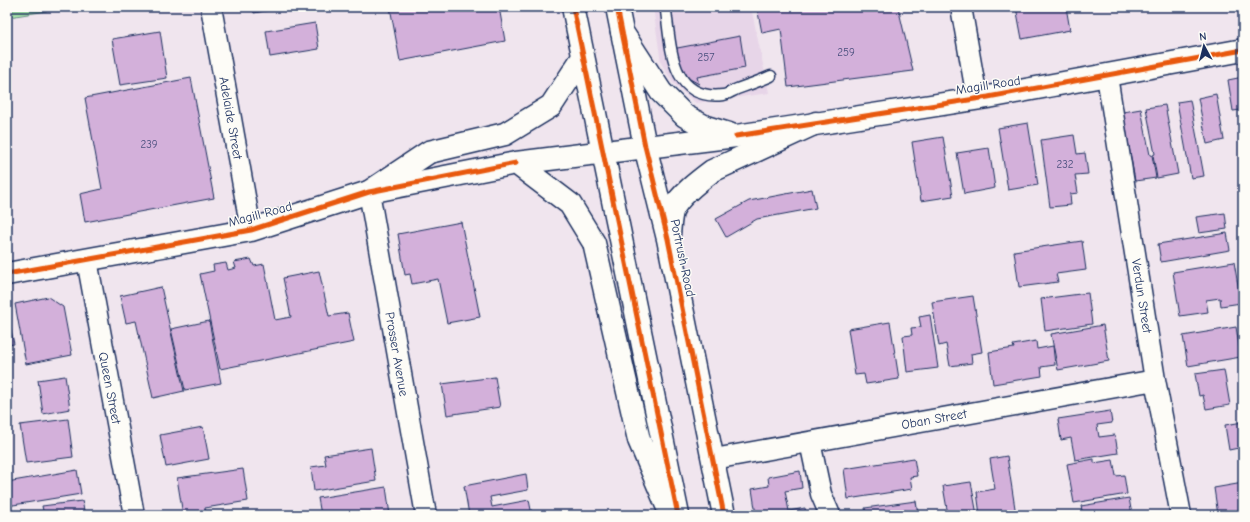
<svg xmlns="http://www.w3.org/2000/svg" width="1250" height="522" viewBox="0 0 1250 522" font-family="'Comic Neue',sans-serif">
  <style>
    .built { fill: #e7d5e8 }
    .green { fill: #ace7ac; stroke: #648b85 }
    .building { fill: #d3b0da; stroke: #1b2f5e }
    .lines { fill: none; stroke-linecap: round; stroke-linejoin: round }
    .lane-casing { stroke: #1b2f5e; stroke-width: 13 }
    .street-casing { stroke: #1b2f5e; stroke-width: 23 }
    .secondary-casing { stroke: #1b2f5e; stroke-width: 25 }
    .highway-casing { stroke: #1b2f5e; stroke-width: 25 }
    .lane { stroke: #fdfcf7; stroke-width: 10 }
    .street { stroke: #fdfcf7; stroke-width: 20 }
    .secondary { stroke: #fdfcf7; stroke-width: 22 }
    .highway { stroke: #fdfcf7; stroke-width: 22 }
    .cycleway-casing { stroke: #fdfcf7; stroke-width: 8 }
    .cycleway { stroke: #e8590c; stroke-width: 5 }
    .labels { text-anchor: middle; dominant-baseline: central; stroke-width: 3; stroke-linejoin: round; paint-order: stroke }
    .number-label { font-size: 11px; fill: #494f7d }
    .street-label { font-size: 13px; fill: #1b2f5e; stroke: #fdfcf7 }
  </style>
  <rect width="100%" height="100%" fill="#f0e5ee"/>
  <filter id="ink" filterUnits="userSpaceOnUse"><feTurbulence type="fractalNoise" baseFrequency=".025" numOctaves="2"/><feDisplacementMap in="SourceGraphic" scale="8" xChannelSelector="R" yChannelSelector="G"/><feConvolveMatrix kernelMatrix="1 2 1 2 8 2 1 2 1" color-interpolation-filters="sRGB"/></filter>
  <g filter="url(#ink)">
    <!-- built -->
    <path class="built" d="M653,7H751L769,93L696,103L673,83L661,63Z"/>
    <!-- green -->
    <path class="green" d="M8,7H52L53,10L9,17Z"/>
    <!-- building -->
    <path class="building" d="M253,7H286L254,13Z
      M390,7H499L505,41L400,61Z
      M757,7H898L913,71L788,87L781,29L762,33Z
      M1016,7H1066L1070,30L1022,39Z
      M315,23L319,49L270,57L266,31Z
      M160,31L167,78L120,85L112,39Z
      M740,36L745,68L697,77L699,84L688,78L683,68L676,72L670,63L667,50Z
      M1243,77V123L1241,110L1233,111L1228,80Z
      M191,78L214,198L85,222L80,194L102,189L85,98Z
      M1216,94L1224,140L1207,144L1198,98Z
      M1190,100L1204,176L1191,178L1177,102Z
      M1165,105L1178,174L1157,178L1153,155L1155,154L1146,108Z
      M1141,109L1150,155H1152L1156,178L1135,181L1123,112Z
      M1028,123L1038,185L1008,190L998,128Z
      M1074,135L1077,154L1085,153L1088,174L1075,175L1078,193L1070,194L1071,205L1050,207L1041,140Z
      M943,137L953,196L921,201L912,142Z
      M989,148L995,188L964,194L957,153Z
      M812,189L816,208L757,219L726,237L716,219L749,201Z
      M1225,213L1227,229L1199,233L1196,217Z
      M461,222L480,317L447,323L438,279L412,284L410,274L405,275L398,234Z
      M1227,233L1230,250L1161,262L1158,244Z
      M1082,241L1086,270L1056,274L1058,282L1019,287L1014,251Z
      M251,259L254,266L264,264L275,320L291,317L283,278L319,271L329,316L348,313L354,342L220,369L200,274L214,271L213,265L226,263L228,270L236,268L234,262Z
      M1234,262L1241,303L1221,306L1220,298L1206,300L1208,312L1180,316L1173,272Z
      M161,287L184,391L153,398L136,321L126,323L120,296Z
      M1088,293L1092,324L1045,331L1041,299Z
      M973,296L982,352L971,354L972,363L950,366L946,344L939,346L932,302Z
      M48,297L63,307L72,355L26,364L15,304Z
      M7,311L14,344L7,345Z
      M930,315L938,368L907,372L903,336L912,335L911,328L921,327L919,317Z
      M209,321L221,383L185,390L171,329Z
      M890,322L899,379L866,384L864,374L855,375L848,329Z
      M1103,325L1109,361L1058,370L1051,334Z
      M1236,327L1241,357L1188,366L1183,336Z
      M1036,341L1037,349L1053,346L1055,365L1041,367L1042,376L993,384L989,352L1014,348L1013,345Z
      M1224,370L1230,405L1206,409L1203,395L1199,396L1195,374Z
      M65,376L70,409L43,414L38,380Z
      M495,377L500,407L447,415L442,384Z
      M1110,411L1112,423L1097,425L1099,437L1115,435L1118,453L1075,460L1071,438L1061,440L1058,419Z
      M68,419L73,457L26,463L20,425Z
      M1243,422V447L1229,450L1225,425Z
      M203,427L209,459L166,467L160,435Z
      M371,448L376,481L314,491L311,467L326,465L324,455Z
      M1007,456L1016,515H980L977,492L995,489L990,459Z
      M914,458L917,476L910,477L912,489L848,499L844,469Z
      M1094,459V463L1113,460L1116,476L1124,475L1127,494L1074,503L1067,464Z
      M243,469L248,501L205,508L206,514L183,515L177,478Z
      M77,470L81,494L7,506V482Z
      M800,471L802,488L785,491L789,511L805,508L806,515H756L752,489L769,486L768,477Z
      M526,474L528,490L490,497L492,507L529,500L532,515H469L464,486Z
      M971,482L977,515H948L943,486Z
      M1243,483V512L1218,515L1214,488Z
      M386,487L390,515H321L318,498Z
      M1129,498L1132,515H1083L1081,506Z
      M82,501L85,515H44L42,506Z
      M916,501L918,515H866L865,508Z"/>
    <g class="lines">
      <!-- lane casing -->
      <g class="lane-casing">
        <path id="lane" d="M666,11C671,48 671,101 723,95C727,95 732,91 737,89C748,85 760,81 771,76"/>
      </g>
      <!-- street casing -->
      <g class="street-casing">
        <path id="street" d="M211,7L251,230
          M961,7L977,98
          M1107,76L1155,380L1181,515
          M369,192L426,515
          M87,260L134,515
          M810,442L821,494L830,515
          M714,459L1155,380"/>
      </g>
      <!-- secondary casing -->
      <g class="secondary-casing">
        <path id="secondary" d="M622,32L661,92L685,116L706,127L729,134
          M516,163L570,204L594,243L639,440L671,515
          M7,274L251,230L369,192L516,163L736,136L783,129L988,97L1243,50"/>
      </g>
      <!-- highway casing -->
      <g class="highway-casing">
        <path id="highway" d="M573,7L678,515
          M617,7L645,146L668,239L724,515
          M369,192L429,152L505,134L551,106L583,57
          M669,234C670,226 670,216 673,209C680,195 700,180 712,171L816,123"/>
      </g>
      <!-- lane -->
      <use href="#lane" class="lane"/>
      <!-- street -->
      <use href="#street" class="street"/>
      <!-- secondary -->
      <use href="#secondary" class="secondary"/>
      <!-- highway -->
      <use href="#highway" class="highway"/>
      <!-- cycleway casing -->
      <g class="cycleway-casing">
        <path id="cycleway" d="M573,7L678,515
          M617,7L645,146L668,239L724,515
          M736,136L988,97L1243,50
          M7,274L251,230L369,192L516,163"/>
      </g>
      <!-- cycleway -->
      <use href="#cycleway" class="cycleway"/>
    </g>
  </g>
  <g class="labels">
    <!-- number labels -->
    <g class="number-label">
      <text x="846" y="52">259</text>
      <text x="706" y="57">257</text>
      <text x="149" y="144">239</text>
      <text x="1065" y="164">232</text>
    </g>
    <!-- street labels -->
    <g class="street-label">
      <text transform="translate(988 85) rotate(-9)">Magill Road</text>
      <text transform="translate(231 118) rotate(80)">Adelaide Street</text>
      <text transform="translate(260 214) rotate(-15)">Magill Road</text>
      <text transform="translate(683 258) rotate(78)">Portrush Road</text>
      <text transform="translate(1142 296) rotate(81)">Verdun Street</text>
      <text transform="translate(397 354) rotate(80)">Prosser Avenue</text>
      <text transform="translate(110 388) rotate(79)">Queen Street</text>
      <text transform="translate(934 419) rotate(-10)">Oban Street</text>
    </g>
  </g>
  <!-- margin -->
  <rect width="1250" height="522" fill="none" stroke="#fdfcf7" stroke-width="24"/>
  <rect x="12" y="12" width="1226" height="498" fill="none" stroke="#1b2f5e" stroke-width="1.5" filter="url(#ink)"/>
  <!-- north arrow -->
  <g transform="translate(1204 46) rotate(353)" stroke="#fdfcf7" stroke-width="3" paint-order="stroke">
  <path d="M0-3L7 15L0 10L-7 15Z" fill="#1b2f5e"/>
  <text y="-6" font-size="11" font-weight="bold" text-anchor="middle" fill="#1b2f5e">N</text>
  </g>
</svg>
